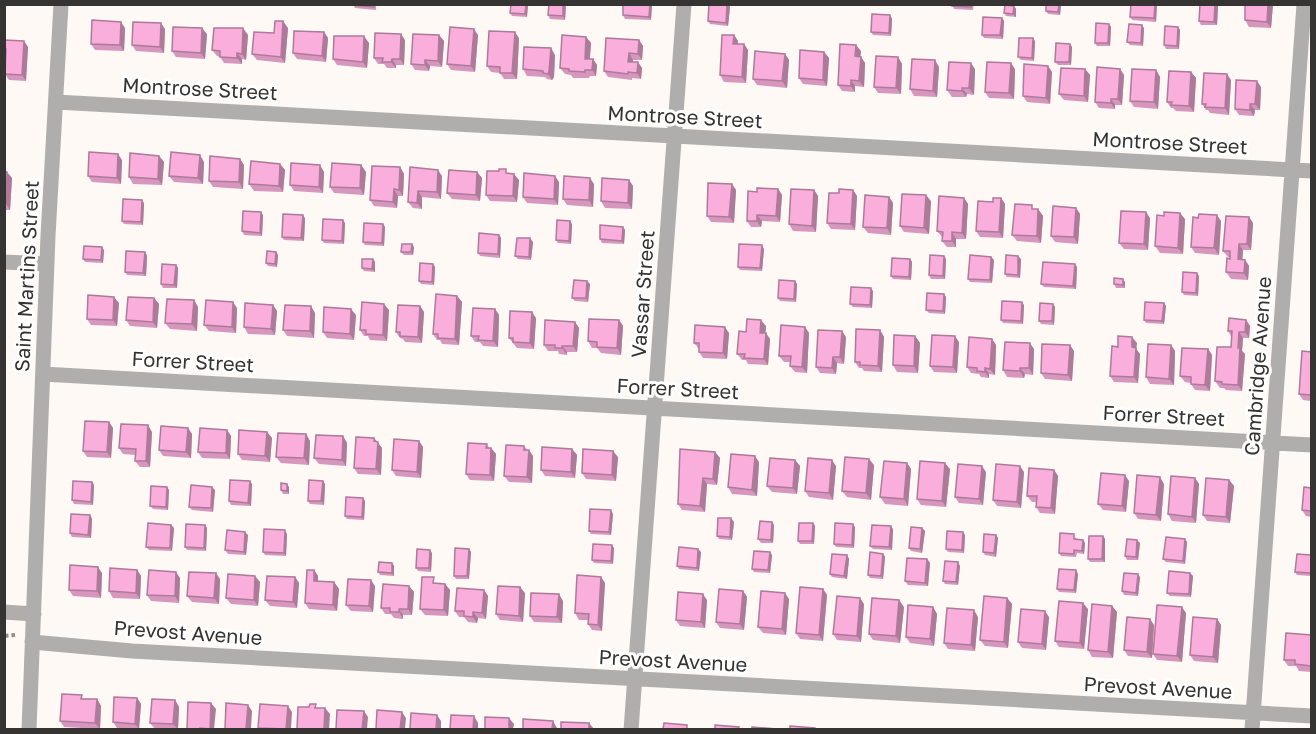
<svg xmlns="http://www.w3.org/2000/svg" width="1316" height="734" viewBox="0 0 1316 734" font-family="'Golos Text',sans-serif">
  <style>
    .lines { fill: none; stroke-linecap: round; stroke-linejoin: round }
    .path { stroke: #93908c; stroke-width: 4; stroke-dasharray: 4.5 3; stroke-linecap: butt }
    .minor { stroke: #b0aeac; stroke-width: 15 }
    .wall { fill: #d696bd }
    .shaded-wall { fill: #ae7a9a }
    .building { fill: #f9aedc; stroke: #ae7a9a; stroke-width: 1.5 }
    .labels { text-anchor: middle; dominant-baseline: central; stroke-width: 6; stroke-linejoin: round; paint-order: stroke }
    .street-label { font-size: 20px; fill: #363432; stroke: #fff }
  </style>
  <rect width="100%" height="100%" fill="#fef9f4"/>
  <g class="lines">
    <!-- path -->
    <path class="path" d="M4,636L15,635"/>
    <!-- minor -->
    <path class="minor" d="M56,102L1312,171
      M4,262L47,264
      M43,374L1312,445
      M4,612L34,614
      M32,642L132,651L1312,716
      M29,730L48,236L61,4
      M631,730L684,4
      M1252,730L1304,4"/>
  </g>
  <!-- wall -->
  <path class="wall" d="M4,4H15L14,6L4,5Z
    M353,4H376V10L355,8Z
    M511,4H528L527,17L512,16L510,13Z
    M549,4H566L565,20L550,19L548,15Z
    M652,4L651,20L625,19L623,15Z
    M709,4H728L730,7L728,26L710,24L708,21Z
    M952,4H974L973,10L954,9Z
    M1046,4H1061L1060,15L1048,14L1046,11Z
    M1131,4H1157L1156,22L1132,20L1130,17Z
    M1273,4L1271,28L1249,27L1245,20Z
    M1218,5L1217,25H1201L1199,21Z
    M1014,6L1016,9V17L1006,16L1004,13Z
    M890,15L892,19L891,36L873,35L871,32Z
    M1002,18L1004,21L1003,39L984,38L982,35Z
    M1109,24L1111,27L1110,46H1097L1095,43Z
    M1178,27L1180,30L1179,49H1166L1164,45Z
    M125,28L124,51L95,50L91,44Z
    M288,28L285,63L257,60L252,54L274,33Z
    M1144,28L1143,46L1130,45L1127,42Z
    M165,29L164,53L136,51L132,45Z
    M324,32L328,38L326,62L297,59L293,53Z
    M207,34L205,59L176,57L172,51Z
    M248,35L246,60L242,59V64L224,63L220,57L217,56L212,50Z
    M439,35L444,41L442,67L430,66L429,71L415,70L411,64Z
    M478,35L475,72L451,70L447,64Z
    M734,35L738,41V44H744L748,50L746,83L724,82L720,75Z
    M586,37L591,43L590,59H593L597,65L596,76H590L589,78H573L571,75L565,74L560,68Z
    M519,38L517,79H504L500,73L491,72L487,66Z
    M4,40L24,41L28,47L26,81L9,80L5,74L6,55H4Z
    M405,40L404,65H396V68H387L384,64H378L374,58Z
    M639,40L643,46L642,60H633V62L642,68L641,79L632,78V80L608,77L604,71Z
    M1035,41L1034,61L1021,60L1018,57Z
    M369,43L367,68L337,65L333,59Z
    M1070,44L1072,47L1071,65H1058L1055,62Z
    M861,51L860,56L865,63L864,87L855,86V92L842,91L838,85Z
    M824,52L829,58L827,86L803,84L799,78Z
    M785,54L789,60L787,88L757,85L753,79Z
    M555,55L554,77L552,80L547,79L545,77L527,76L523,69Z
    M898,57L902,64L901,94L878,93L874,87Z
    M1048,66L1052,72L1050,104L1027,102L1023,96Z
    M939,67L937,97L914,96L910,89Z
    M975,69L974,95L967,94L966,97H952L947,90Z
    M1015,69L1014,99L989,98L985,92Z
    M1085,69L1090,75L1088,102L1064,100L1059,94Z
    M1120,69L1124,75L1122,105H1115V109L1099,108L1095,102Z
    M1156,70L1160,77L1158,109L1134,107L1130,101Z
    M1191,72L1196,78L1194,112L1176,111L1173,108H1171L1167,102Z
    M1231,80L1229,115L1210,113L1208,110H1206L1202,104Z
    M1261,87L1260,110H1255L1254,116L1239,115L1235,109Z
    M159,156L164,162L162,185L133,184L129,177Z
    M240,159L244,165L243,189L213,187L209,181Z
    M122,160L121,184L92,182L88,176Z
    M204,162L203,184L174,182L169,176Z
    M280,164L285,170L283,192L254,191L249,184Z
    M361,165L366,172L364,195L334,193L330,187Z
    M400,167L404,174L403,196H398L397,208L374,206L370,200Z
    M410,167L442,176L441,199L422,197V209L413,208L408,202Z
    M4,171L12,178L10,210H4Z
    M324,172L323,193L294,191L290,185Z
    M477,172L482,178L480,201L452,199L447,193Z
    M509,173L519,180L517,202L490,201L486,195Z
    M629,180L633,186L632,209L605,208L601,201Z
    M559,182L558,205L527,203L523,197Z
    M594,184L593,207L567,205L563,199Z
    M732,184L736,190L734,223L711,222L707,216Z
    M778,189L782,195L780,222L762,221L761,227H751L747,221L757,192Z
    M814,190L818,196L816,232L793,231L789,224Z
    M853,190L857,196L855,230L831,229L827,223Z
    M889,197L893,203L891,235L868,233L863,227Z
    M964,198L968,204L966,239H956V247H947L942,241L943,238L937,231Z
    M1001,198L1005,204L1003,238L980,237L976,231L993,202Z
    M931,201L929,234L904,232L900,226Z
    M144,203L143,225L124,224L122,221Z
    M1076,208L1080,214L1078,244L1055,242L1051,236Z
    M1035,209H1038L1043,216L1041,243L1017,241L1012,235Z
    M263,215L262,236L244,235L242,231Z
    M1249,217L1253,223L1251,250H1243L1242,260H1245L1249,266L1248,280L1231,279L1226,272L1230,257H1228L1223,251Z
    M305,218L304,241L284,240L282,237Z
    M1150,218L1148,250L1124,249L1119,243Z
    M1185,219L1183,254L1160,253L1155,246Z
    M1221,221L1219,255L1195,253L1191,247Z
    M345,223L344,244L324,243L322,240Z
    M383,224L385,227L384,246L365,245L363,242Z
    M572,224L571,244L558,243L556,240Z
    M623,227L625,230L624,244L602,243L600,239Z
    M499,235L501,238L500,258L480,256L478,253Z
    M533,242L531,260L518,259L515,256Z
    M414,247L413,255H404L401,252Z
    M764,249L762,271L740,270L738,267Z
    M104,250L103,263L85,262L83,259Z
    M145,252L147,256L146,276L127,275L125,272Z
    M276,252L278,255L277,267L268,266L266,263Z
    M944,256L946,259L945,279H931L929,275Z
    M991,257L994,260L992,283L970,282L968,279Z
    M373,259L375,262V272L364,271L362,268Z
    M910,259L912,262L911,280L893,279L891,276Z
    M1021,259L1020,278L1007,277L1005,274Z
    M433,264L435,267L434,285L421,284L419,281Z
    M176,265L178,268L177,288H163L161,284Z
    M1077,267L1076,289L1044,287L1041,284Z
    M1199,276L1198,296L1184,295L1182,292Z
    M587,281L590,284L588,302L575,301L572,298Z
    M795,281L797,284L796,302L780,301L778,298Z
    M1125,282V288H1116L1114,284Z
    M873,291L872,308L853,307L850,304Z
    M944,294L946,297L945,314L929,313L926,310Z
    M457,296L462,302L459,345L442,344L440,340H437L433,334Z
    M154,298L159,304L157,328L130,326L126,320Z
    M194,300L198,307L197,331L170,329L165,323Z
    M119,303L117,326L91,325L87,319Z
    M1164,303L1166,306L1164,324L1146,323L1144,320Z
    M1053,304L1055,307L1054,325L1041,324L1039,321Z
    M273,305L277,311L275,335L248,334L244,327Z
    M1024,305L1023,324L1003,323L1001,320Z
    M420,306L424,312L422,343L405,342L403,339L400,338L396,332Z
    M237,308L236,333L209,331L204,325Z
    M495,309L499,315L498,347L483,346L480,342H475L471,336Z
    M389,310L387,341L370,340L368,336H364L360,330Z
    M315,313L314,338L287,336L283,330Z
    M356,315L354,340L327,338L323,332Z
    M536,318L534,349L517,348L509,338Z
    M619,320L623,326L621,355L601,353L597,348H592L588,341Z
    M1246,320L1250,326L1249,338H1243L1242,351L1245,354L1242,391L1226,390L1224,388H1220L1215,381L1231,347V336L1228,331Z
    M575,322L579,328L577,352H567V355L559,354L558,351H548L544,345Z
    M766,326L765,333L770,339L768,365L748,364L746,360H742L737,354L746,332Z
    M805,327L809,333L807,373L795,372L790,366L791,362H784L779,356Z
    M880,330L884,337L882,372L864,371L862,368H859L855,362Z
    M729,333L727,359L703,358L699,352V349L694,343Z
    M915,336L920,343L918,373L897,372L893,365Z
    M846,337L844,364L837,363L836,374L820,373L816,367Z
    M992,339L996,345L995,375L989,374V378L981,377L979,374L971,373L967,367Z
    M959,342L957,373L934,372L930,366Z
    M1137,343L1136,349L1140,354L1138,383L1114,382L1110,376L1118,347Z
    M1171,345L1175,351L1174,385L1150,384L1146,377Z
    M1034,349L1033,375L1025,374L1024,378L1007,377L1003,370Z
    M1208,349L1212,355L1210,391L1195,390L1191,384V383L1185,382L1180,376Z
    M1074,351L1072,381L1045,379L1041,373Z
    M1311,352V401L1303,400L1299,394Z
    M109,422L113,428L111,458L87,457L83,451Z
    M188,428L192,434L191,458L163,456L159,450Z
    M227,430L231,436L230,459L202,458L198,452Z
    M152,432L150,467H140L135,461L136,455L123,454L119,448Z
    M267,432L272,438L270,462L242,460L238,454Z
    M306,434L310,441L309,465L281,463L276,457Z
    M343,436L347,443L346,466L319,464L314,458Z
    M374,438L382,448L381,475L358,474L354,468Z
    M419,441L423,447L421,478L396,476L392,470Z
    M487,444L489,448H491L496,454L494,481L470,480L466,474Z
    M524,446L533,456L532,483L509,482L504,476Z
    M572,449L577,455L575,478L545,476L541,470Z
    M715,452L720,458L717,485L707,484L705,512L682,510L678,504Z
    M618,457L616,481L586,479L582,473Z
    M795,460L800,466L797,494L772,492L767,486Z
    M759,462L757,496L732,494L728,487Z
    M907,463L911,469L908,506L885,504L880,497Z
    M874,465L871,500L847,497L842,491Z
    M836,466L833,500L809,497L805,491Z
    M950,469L946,507L921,505L917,499Z
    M1054,470L1058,476L1055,514L1040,513L1036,507V502H1032L1027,496Z
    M986,472L983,505L959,503L955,497Z
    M1024,472L1021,508L997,506L993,500Z
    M1195,478L1199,484L1196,523L1172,521L1168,514Z
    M1229,480L1234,486L1230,523L1207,521L1203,515Z
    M1129,481L1126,512L1103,510L1098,504Z
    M92,482L94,485L93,505L74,504L72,500Z
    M252,484L251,506L231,505L229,501Z
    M325,484L324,505L310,504L308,501Z
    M1164,484L1161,521L1138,519L1134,513Z
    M167,487L169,490L168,510L153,509L150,506Z
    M289,487V494H283L281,490Z
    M1311,488V517L1306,516L1302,510Z
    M215,490L213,512L192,510L189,507Z
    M365,501L364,520L347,519L345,516Z
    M613,514L611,535L591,534L589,531Z
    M90,515L92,519L91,538L72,537L70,533Z
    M734,522L732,540L719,539L717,536Z
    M772,522L774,525L773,543H761L758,539Z
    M813,523L815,526L814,544H800L798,541Z
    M171,525L174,528L172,551L149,550L146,547Z
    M205,525L207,528L206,551L187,550L185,547Z
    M855,527L854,548L836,547L834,544Z
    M922,528L925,531L922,553L911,551L909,548Z
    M893,529L892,550L873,549L870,546Z
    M287,534L286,556L265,555L263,552Z
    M248,535L246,555L228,554L225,550Z
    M965,535L964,553L948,552L946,549Z
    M996,535L998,538L996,557L985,555L983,552Z
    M1103,536L1105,539V562H1090L1088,559Z
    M1076,537V539L1083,540L1085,543L1084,554L1077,553L1076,557L1061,556L1059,553Z
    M1187,542L1185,564L1166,562L1163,559Z
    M1140,543L1138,560H1127L1125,556Z
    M614,548L613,564L594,563L592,560Z
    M469,549L471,552L469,579H456L454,576Z
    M701,552L699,571L679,569L677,566Z
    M432,553L431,572L418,571L416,568Z
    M883,554L885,557L883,579L870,578L868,575Z
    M772,555L770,573L754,572L752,569Z
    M847,555L849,559L847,579L832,577L830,574Z
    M1311,555V576L1297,575L1295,572Z
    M927,559L930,563L928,586L908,585L905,581Z
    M392,563L394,566V576L380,575L378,572Z
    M960,566L958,585L945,584L943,581Z
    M137,570L141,576L140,599L113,598L109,591Z
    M314,570L318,576V581L334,582L339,589L337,611L309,609L305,603Z
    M102,573L101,598L73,596L69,590Z
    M1190,573L1193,576L1191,597L1170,596L1167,593Z
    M1078,574L1076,593L1059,592L1057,589Z
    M295,577L299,583L297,608L270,606L265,600Z
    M601,577L605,583L602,631L592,630L588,624V620H579L575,613Z
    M1140,577L1138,596L1124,595L1122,591Z
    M180,578L179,603L151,601L147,595Z
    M220,579L219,604L192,602L187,596Z
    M260,582L258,606L231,604L226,598Z
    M438,584H445L450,590L448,616L425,615L420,609Z
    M375,586L373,612L351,611L346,605Z
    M409,586L414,592L412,615H403V619L394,618L391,614H385L381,608Z
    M823,589L827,595L823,641L800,639L796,633Z
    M484,590L488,596L486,619L478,618L477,623L468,622L464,617H459L455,611Z
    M743,591L747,597L744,630L720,628L716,622Z
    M525,593L523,622L500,620L496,614Z
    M1007,598L1012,604L1008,648L985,646L980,640Z
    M789,599L786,635L763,633L758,627Z
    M707,600L705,628L680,626L676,620Z
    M563,601L562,623L534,622L530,616Z
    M864,604L861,642L837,640L833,634Z
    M1112,606L1117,612L1113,658L1092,657L1088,650Z
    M904,607L900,643L873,640L869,634Z
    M933,607L937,614L934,646L910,643L906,637Z
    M1088,609L1084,649L1059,647L1055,641Z
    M1186,613L1182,662L1157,660L1153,654Z
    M978,617L975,651L948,649L944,643Z
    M1049,617L1046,650L1022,648L1018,642Z
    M1217,619L1221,625L1218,663L1194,661L1190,655Z
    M1154,625L1152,658L1128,656L1124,650Z
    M1311,635V672L1299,671L1296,666H1288L1284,660Z
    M137,698L141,704L139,729L117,728L113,722Z
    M97,699L101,706L100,729L64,727L60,721Z
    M175,700L179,707L178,729H155L150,723Z"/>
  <!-- shaded-wall -->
  <path class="shaded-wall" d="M526,4H528L527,17L525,14Z
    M563,4H566L565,20L563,16Z
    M650,4H652L651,20L649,17Z
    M727,4L730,7L728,26L726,23Z
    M1059,4H1061L1060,15L1058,12Z
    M1155,4H1157L1156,22L1154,18Z
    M1215,4L1218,5L1217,25L1214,22Z
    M1268,4H1273L1271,28L1267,22Z
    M1014,6L1016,9V17L1013,14Z
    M890,15L892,19L891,36L889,33Z
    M1002,18L1004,21L1003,39L1000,35Z
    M283,21L288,28L285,63L281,57Z
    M121,22L125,28L124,51L120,45Z
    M161,23L165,29L164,53L160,47Z
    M1109,24L1111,27L1110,46L1108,43Z
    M1142,25L1144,28L1143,46L1141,43Z
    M1178,27L1180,30L1179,49L1177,46Z
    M202,28L207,34L205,59L201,53Z
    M243,28L248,35L246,60L242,54Z
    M474,29L478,35L475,72L471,66Z
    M324,32L328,38L326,62L322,56Z
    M515,32L519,38L517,79L512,73Z
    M401,34L405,40L404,65L400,59Z
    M439,35L444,41L442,67L438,61Z
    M734,35L738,41V50L733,44Z
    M364,36L369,43L367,68L363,62Z
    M586,37L591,43L589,65L585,59Z
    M1033,38L1035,41L1034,61L1032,58Z
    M639,40L643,46L642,60L638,54Z
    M24,41L28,47L26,81L22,75Z
    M744,44L748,50L746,83L742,77Z
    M1070,44L1072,47L1071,65L1069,62Z
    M856,45L861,51L860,62L855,56Z
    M551,48L555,55L554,77L552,80L548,74Z
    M824,52L829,58L827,86L823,80Z
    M237,53L242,59V64L237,58Z
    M629,53L633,60L632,68L628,62Z
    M785,54L789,60L787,88L782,81Z
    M861,57L865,63L864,87L859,81Z
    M898,57L902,64L901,94L896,88Z
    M392,59L396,65V68L391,62Z
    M593,59L597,65L596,76L592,70Z
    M425,60L430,66L429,71L425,65Z
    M935,60L939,67L937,97L933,91Z
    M638,62L642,68L641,79L637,73Z
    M971,63L975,69L974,95L969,88Z
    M1011,63L1015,69L1014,99L1009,93Z
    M1048,66L1052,72L1050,104L1046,98Z
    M1085,69L1090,75L1088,102L1084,96Z
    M1120,69L1124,75L1122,105L1118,99Z
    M1156,70L1160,77L1158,109L1154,102Z
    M1191,72L1196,78L1194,112L1189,106Z
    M1227,74L1231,80L1229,115L1225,108Z
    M851,80L855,86V92L851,86Z
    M1257,81L1261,87L1260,110L1255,104Z
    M962,88L967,94L966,97L962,91Z
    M1111,99L1115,105V109L1111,103Z
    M1250,104L1255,110L1254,116L1250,110Z
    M118,154L122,160L121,184L117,178Z
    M200,155L204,162L203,184L198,178Z
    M159,156L164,162L162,185L158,179Z
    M240,159L244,165L243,189L239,182Z
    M280,164L285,170L283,192L279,186Z
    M320,165L324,172L323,193L319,187Z
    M361,165L366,172L364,195L360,188Z
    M400,167L404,174L403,196L399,190Z
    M438,170L442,176L441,199L437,192Z
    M7,172L12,178L10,210L6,204Z
    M477,172L482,178L480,201L476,195Z
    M514,174L519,180L517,202L513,196Z
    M555,176L559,182L558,205L554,199Z
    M590,178L594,184L593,207L589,200Z
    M629,180L633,186L632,209L628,203Z
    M732,184L736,190L734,223L729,217Z
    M394,189L398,196L397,208L393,202Z
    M778,189L782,195L780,222L776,216Z
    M814,190L818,196L816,232L812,226Z
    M853,190L857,196L855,230L851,224Z
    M418,191L422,197V209L417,203Z
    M926,195L931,201L929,234L924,228Z
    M889,197L893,203L891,235L887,228Z
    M964,198L968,204L966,239L962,233Z
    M1001,198L1005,204L1003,238L999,232Z
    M142,200L144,203L143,225L141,222Z
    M1076,208L1080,214L1078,244L1074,237Z
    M1038,209L1043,216L1041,243L1037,236Z
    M261,212L263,215L262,236L260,233Z
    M1146,212L1150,218L1148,250L1144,244Z
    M1180,213L1185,219L1183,254L1178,248Z
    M303,215L305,218L304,241L301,238Z
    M757,215L762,221L761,227L757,221Z
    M1217,215L1221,221L1219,255L1214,248Z
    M1249,217L1253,223L1251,250L1247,244Z
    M343,220L345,223L344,244L342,241Z
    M570,221L572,224L571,244L569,241Z
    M383,224L385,227L384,246L382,243Z
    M623,227L625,230L624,244L622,241Z
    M952,232L956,239V247L952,241Z
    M499,235L501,238L500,258L498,254Z
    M530,238L533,242L531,260L529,257Z
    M412,244L414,247L413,255L411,252Z
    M1239,244L1243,250L1242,266L1238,259Z
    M762,245L764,249L762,271L760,268Z
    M102,247L104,250L103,263L101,260Z
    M145,252L147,256L146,276L143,273Z
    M276,252L278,255L277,267L275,264Z
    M944,256L946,259L945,279L943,276Z
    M1018,256L1021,259L1020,278L1018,275Z
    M991,257L994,260L992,283L990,280Z
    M373,259L375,262V272L372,269Z
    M910,259L912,262L911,280L909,277Z
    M1245,260L1249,266L1248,280L1244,273Z
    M433,264L435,267L434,285L432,282Z
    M1075,264L1077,267L1076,289L1073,286Z
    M176,265L178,268L177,288L174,285Z
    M1197,273L1199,276L1198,296L1196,293Z
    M1123,279L1125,282V288L1123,285Z
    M587,281L590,284L588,302L586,298Z
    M795,281L797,284L796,302L794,299Z
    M871,288L873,291L872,308L870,305Z
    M944,294L946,297L945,314L943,311Z
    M457,296L462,302L459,345L455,339Z
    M114,297L119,303L117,326L113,320Z
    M154,298L159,304L157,328L153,322Z
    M194,300L198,307L197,331L192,324Z
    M233,302L237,308L236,333L232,327Z
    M1022,302L1024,305L1023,324L1021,321Z
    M1164,303L1166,306L1164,324L1162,321Z
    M384,304L389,310L387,341L383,335Z
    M1053,304L1055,307L1054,325L1052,321Z
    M273,305L277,311L275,335L271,329Z
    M311,306L315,313L314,338L310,331Z
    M420,306L424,312L422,343L418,337Z
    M351,309L356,315L354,340L350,334Z
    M495,309L499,315L498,347L493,341Z
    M532,312L536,318L534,349L530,343Z
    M619,320L623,326L621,355L617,348Z
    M761,320L766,326L765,339L760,333Z
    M1246,320L1250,326L1249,338L1245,332Z
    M575,322L579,328L577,352L573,346Z
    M725,327L729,333L727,359L723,353Z
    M805,327L809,333L807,373L802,367Z
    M880,330L884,337L882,372L878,366Z
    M842,331L846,337L844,364L840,357Z
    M1239,332L1243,338L1242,351L1245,354L1242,391L1238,385V348Z
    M766,333L770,339L768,365L764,359Z
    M915,336L920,343L918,373L914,366Z
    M955,336L959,342L957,373L953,367Z
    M1132,337L1137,343L1136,349L1140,354L1138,383L1134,377L1132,347Z
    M992,339L996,345L995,375L990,369Z
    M1030,343L1034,349L1033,375L1029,368Z
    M1070,345L1074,351L1072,381L1068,375Z
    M1171,345L1175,351L1174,385L1169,379Z
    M562,346L567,352V355L562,348Z
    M1208,349L1212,355L1210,391L1205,385Z
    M833,357L837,363L836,374L832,368Z
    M985,368L989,374V378L985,372Z
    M1020,368L1025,374L1024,378L1020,371Z
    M4,400L6,402L5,421L4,420Z
    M109,422L113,428L111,458L107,452Z
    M148,425L152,432L150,467L146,461Z
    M188,428L192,434L191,458L186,452Z
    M227,430L231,436L230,459L226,453Z
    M267,432L272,438L270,462L265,456Z
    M306,434L310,441L309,465L304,458Z
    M343,436L347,443L346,466L342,460Z
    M374,438L382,448L381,475L376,469Z
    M419,441L423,447L421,478L417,472Z
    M491,448L496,454L494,481L490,475Z
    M572,449L577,455L575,478L571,472Z
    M529,450L533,456L532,483L527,477Z
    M613,451L618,457L616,481L612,475Z
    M715,452L720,458L717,485L713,479Z
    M755,456L759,462L757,496L752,490Z
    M869,459L874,465L871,500L866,493Z
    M795,460L800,466L797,494L793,488Z
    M832,460L836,466L833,500L829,493Z
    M907,463L911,469L908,506L904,499Z
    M945,463L950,469L946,507L942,501Z
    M982,466L986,472L983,505L979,499Z
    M1020,466L1024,472L1021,508L1017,502Z
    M1054,470L1058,476L1055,514L1051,508Z
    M1125,475L1129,481L1126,512L1122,506Z
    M1160,477L1164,484L1161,521L1156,515Z
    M703,478L707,484L705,512L700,506Z
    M1195,478L1199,484L1196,523L1192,517Z
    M1229,480L1234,486L1230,523L1226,517Z
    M250,481L252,484L251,506L248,503Z
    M323,481L325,484L324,505L321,501Z
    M92,482L94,485L93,505L91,502Z
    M287,484L289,487V494L287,491Z
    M167,487L169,490L168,510L166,507Z
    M212,487L215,490L213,512L211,508Z
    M363,498L365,501L364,520L362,517Z
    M611,510L613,514L611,535L609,532Z
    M90,515L92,519L91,538L88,535Z
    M731,518L734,522L732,540L730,537Z
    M772,522L774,525L773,543L771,540Z
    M813,523L815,526L814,544L812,541Z
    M853,524L855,527L854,548L852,545Z
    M171,525L174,528L172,551L170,548Z
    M205,525L207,528L206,551L204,548Z
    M891,526L893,529L892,550L889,547Z
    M922,528L925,531L922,553L920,549Z
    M285,530L287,534L286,556L284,553Z
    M245,532L248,535L246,555L244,552Z
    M963,532L965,535L964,553L962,550Z
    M996,535L998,538L996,557L994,553Z
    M1103,536L1105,539V562L1102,559Z
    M1185,539L1187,542L1185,564L1183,561Z
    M1083,540L1085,543L1084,554L1082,551Z
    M1137,540L1140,543L1138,560L1136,557Z
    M612,545L614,548L613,564L611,561Z
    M469,549L471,552L469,579L467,576Z
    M698,549L701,552L699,571L697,568Z
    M430,550L432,553L431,572L429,568Z
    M770,552L772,555L770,573L768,570Z
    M883,554L885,557L883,579L881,576Z
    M847,555L849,559L847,579L844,576Z
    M927,559L930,563L928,586L925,583Z
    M958,562L960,566L958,585L956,582Z
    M392,563L394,566V576L392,573Z
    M98,567L102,573L101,598L97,591Z
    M137,570L141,576L140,599L136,593Z
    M314,570L318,576V587L314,581Z
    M1076,570L1078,574L1076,593L1074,590Z
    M176,572L180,578L179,603L175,596Z
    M216,573L220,579L219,604L214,598Z
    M1190,573L1193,576L1191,597L1189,594Z
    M1138,574L1140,577L1138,596L1136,593Z
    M255,576L260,582L258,606L254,600Z
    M295,577L299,583L297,608L293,602Z
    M601,577L605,583L602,631L598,625Z
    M371,580L375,586L373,612L369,606Z
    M334,582L339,589L337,611L333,605Z
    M445,584L450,590L448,616L444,610Z
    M409,586L414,592L412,615L408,609Z
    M520,587L525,593L523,622L519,616Z
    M823,589L827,595L823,641L819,635Z
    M484,590L488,596L486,619L482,613Z
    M743,591L747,597L744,630L740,624Z
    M785,593L789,599L786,635L782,629Z
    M559,594L563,601L562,623L557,617Z
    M703,594L707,600L705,628L701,622Z
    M860,598L864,604L861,642L857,636Z
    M1007,598L1012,604L1008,648L1004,642Z
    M899,600L904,607L900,643L896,636Z
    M1083,603L1088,609L1084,649L1080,643Z
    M1112,606L1117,612L1113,658L1108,652Z
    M933,607L937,614L934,646L930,639Z
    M1182,607L1186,613L1182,662L1177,656Z
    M399,609L403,615V619L399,612Z
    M974,610L978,617L975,651L971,645Z
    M1045,611L1049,617L1046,650L1042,644Z
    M473,612L478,618L477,623L473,617Z
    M1150,619L1154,625L1152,658L1147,652Z
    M1217,619L1221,625L1218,663L1213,657Z
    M137,698L141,704L139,729L135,724Z
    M97,699L101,706L100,729L95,723Z
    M175,700L179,707L178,729L173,724Z
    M211,703L216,709L214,729H210Z
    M248,705L252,711L251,729H246Z
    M288,706L292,712L291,729H286Z
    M325,708L330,714L329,729H324Z
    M364,711L368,717L367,729H362Z
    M402,712L406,718L405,729H400Z
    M437,715L441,721V729H436Z
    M474,716L478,723V729H473Z
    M509,718L514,724L513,729H509Z
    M553,721L557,728V729H552Z
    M589,723L594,729H589Z"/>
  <!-- building -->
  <path class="building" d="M353,4H374V7L353,5Z
    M511,4H526L525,14L510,13Z
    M549,4H563V16L548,15Z
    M623,4H650L649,17L623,15Z
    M709,4H727L726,23L708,21Z
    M952,4H971V7L952,6Z
    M1046,4H1059L1058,12L1046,11Z
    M1131,4H1155L1154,18L1130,17Z
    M1200,4H1215L1214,22L1199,21Z
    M1245,4H1268L1267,22L1245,20Z
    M1005,5L1014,6L1013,14L1004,13Z
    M872,14L890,15L889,33L871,32Z
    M983,17L1002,18L1000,35H982Z
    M92,20L121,22L120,45L91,44Z
    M275,21H283L281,57L252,54L254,32L274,33Z
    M133,22L161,23L160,47L132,45Z
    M1096,23L1109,24L1108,43H1095Z
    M1129,24L1142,25L1141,43L1127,42Z
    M1165,26L1178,27L1177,46L1164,45Z
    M173,27L202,28L201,53L172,51Z
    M450,27L474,29L471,66L447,64Z
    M214,28H243L242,54L237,53V58L220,57V51L212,50Z
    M294,31L324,32L322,56L293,53Z
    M489,31L515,32L512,73H500V67L487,66Z
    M375,33L401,34L400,59H392L391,62H382L383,58H374Z
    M413,34L439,35L438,61L425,60V65L411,64Z
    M562,35L586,37L585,59H593L592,70H585V72L569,71V69L560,68Z
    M722,35H734L733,44H744L742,77L720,75Z
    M334,36H364L363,62L333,59Z
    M606,38L639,40L638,54L629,53L628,62H638L637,73L628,72V74L604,71Z
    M1019,38H1033L1032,58L1018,57Z
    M4,40L24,41L22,75L5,74L6,49H4Z
    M1056,43L1070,44L1069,62H1055Z
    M840,44L856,45L855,56L861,57L859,81L851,80V86L838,85Z
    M524,47L551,48L549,71L548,74L543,73V71L523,69Z
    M800,50L824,52L823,80L799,78Z
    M755,51L785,54L782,81L753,79Z
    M876,56L898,57L896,88L874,87Z
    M912,59L935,60L933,91L910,89Z
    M949,62L971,63L969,88H962V91L947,90Z
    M987,62L1011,63L1009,93L985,92Z
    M1024,64L1048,66L1046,98L1023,96Z
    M1097,67L1120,69L1118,99H1111V103L1095,102Z
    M1061,68L1085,69L1084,96L1059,94Z
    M1132,69L1156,70L1154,102L1130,101Z
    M1169,71L1191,72L1189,106L1171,105L1172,102H1167Z
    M1204,73L1227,74L1225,108L1205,107L1206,104H1202Z
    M1236,80L1257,81L1255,104H1250V110L1235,109Z
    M89,152L118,154L117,178L88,176Z
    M171,152L200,155L198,178L169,176Z
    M130,153L159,156L158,179L129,177Z
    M210,156L240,159L239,182L209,181Z
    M251,161L280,164L279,186L249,184Z
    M291,163L320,165L319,187L290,185Z
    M332,163L361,165L360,188L330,187Z
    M372,166L400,167L399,190L394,189L393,202L370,200Z
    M410,167L438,170L437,192L418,191L417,203L408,202Z
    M499,169H506V173L514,174L513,196L486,195L487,171H499Z
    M449,170L477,172L476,195L447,193Z
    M4,171L7,172L6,204H4Z
    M524,173L555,176L554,199L523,197Z
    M564,176L590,178L589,200L563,199Z
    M602,178L629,180L628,203L601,201Z
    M708,183L732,184L729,217L707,216Z
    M757,188L778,189L776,216L757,215V221H747L748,191L757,192Z
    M791,189L814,190L812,226L789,224Z
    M839,189L853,190L851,224L827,223L829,193H839Z
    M902,194L926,195L924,228L900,226Z
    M865,195L889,197L887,228L863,227Z
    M939,196L964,198L962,233L952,232V241H942L943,232L937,231Z
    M993,198H1001L999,232L976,231L978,201L993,202Z
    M123,199L142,200L141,222L122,221Z
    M1015,204L1032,205V209H1038L1037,236L1012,235Z
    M1053,206L1076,208L1074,237L1051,236Z
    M243,211L261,212L260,233L242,231Z
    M1121,211L1146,212L1144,244L1119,243Z
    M1164,212L1180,213L1178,248L1155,246L1157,215L1164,216Z
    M283,214L303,215L301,238L282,237Z
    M1199,214L1217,215L1214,248L1191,247L1193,217L1198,218Z
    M1226,216L1249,217L1247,244H1239L1238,259L1245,260L1244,273L1226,272L1227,258L1230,259V251H1223Z
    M323,219L343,220L342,241L322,240Z
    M557,220L570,221L569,241L556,240Z
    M364,223L383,224L382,243L363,242Z
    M600,225L623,227L622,241L600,239Z
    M479,233L499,235L498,254L478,253Z
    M517,238H530L529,257L515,256Z
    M402,244H412L411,252H401Z
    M739,244L762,245L760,268L738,267Z
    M84,246L102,247L101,260L83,259Z
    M126,251L145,252L143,273L125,272Z
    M267,251L276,252L275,264L266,263Z
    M930,255L944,256L943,276L929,275Z
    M970,255L991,257L990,280L968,279Z
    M1006,255L1018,256V275L1005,274Z
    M892,258L910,259L909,277L891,276Z
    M362,259H373L372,269L362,268Z
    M1043,262L1075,264L1073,286L1041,284Z
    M420,263L433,264L432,282L419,281Z
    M162,264L176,265L174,285L161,284Z
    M1183,272L1197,273L1196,293L1182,292Z
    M1114,278L1123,279V285L1114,284Z
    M574,280L587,281L586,298H572Z
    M779,280L795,281L794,299L778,298Z
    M851,287L871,288L870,305L850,304Z
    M927,293L944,294L943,311L926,310Z
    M436,294L457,296L455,339L438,338V334H433Z
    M88,295L114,297L113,320L87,319Z
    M128,297L154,298L153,322L126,320Z
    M167,299L194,300L192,324L165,323Z
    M206,300L233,302L232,327L204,325Z
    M1002,301L1022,302L1021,321L1001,320Z
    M362,302L384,304L383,335L366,334V330H360Z
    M1145,302L1164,303L1162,321L1144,320Z
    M245,303L273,305L271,329L244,327Z
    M1040,303L1053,304L1052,321H1039Z
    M285,305L311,306L310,331L283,330Z
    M398,305L420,306L418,337L400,336V332H396Z
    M324,307L351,309L350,334L323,332Z
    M473,308L495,309L493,341L478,340L479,336H471Z
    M510,311L532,312L530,343L513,342V338H509Z
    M1229,318L1246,320L1245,332H1239L1238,348H1240L1238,385L1222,384V382L1215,381L1217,347H1231L1232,331H1228Z
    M589,319L619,320L617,348L597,347V342L588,341Z
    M747,319L761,320L760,333H766L764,359L744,358L745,354H737L739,331L746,332Z
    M545,320L575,322L573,346H562V348H555V345H544Z
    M695,325L725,327L723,353L699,352V343H694Z
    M781,325L805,327L802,367L790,366L791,356H779Z
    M856,329L880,330L878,366L860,365V362H855Z
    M818,330L842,331L840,357H833L832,368L816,367Z
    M894,335L915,336L914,366L893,365Z
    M932,335L955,336L953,367L930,366Z
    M1118,336L1132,337V347L1136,348L1134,377L1110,376L1112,346L1118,347Z
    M969,337L992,339L990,369L985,368V372L977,371V368L967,367Z
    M1005,342L1030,343L1029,368H1020V371L1003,370Z
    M1042,344L1070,345L1068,375L1041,373Z
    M1148,344L1171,345L1169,379L1146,377Z
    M1182,348L1208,349L1205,385L1191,384V377L1180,376Z
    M1302,351L1311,352V395L1299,394Z
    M85,421L109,422L107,452L83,451Z
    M121,424L148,425L146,461H135L136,449L119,448Z
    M161,426L188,428L186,452L159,450Z
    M200,428L227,430L226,453L198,452Z
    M239,430L267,432L265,456L238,454Z
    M278,433L306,434L304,458L276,457Z
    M316,435L343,436L342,460L314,458Z
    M356,437L374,438V441L378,442L376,469L354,468Z
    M394,439L419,441L417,472L392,470Z
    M468,443L487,444L486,448H491L490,475L466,474Z
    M506,445L524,446V450H529L527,477L504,476Z
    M542,447L572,449L571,472L541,470Z
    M583,449L613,451L612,475L582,473Z
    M680,449L715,452L713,479L703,478L700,506L678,504Z
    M731,454L755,456L752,490L728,487Z
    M845,457L869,459L866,493L842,491Z
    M770,458L795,460L793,488L767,486Z
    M808,458L832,460L829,493L805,491Z
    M884,461L907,463L904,499L880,497Z
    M920,461L945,463L942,501L917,499Z
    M958,464L982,466L979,499L955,497Z
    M996,464L1020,466L1017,502L993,500Z
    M1029,468L1054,470L1051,508L1036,507L1037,496H1027Z
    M1101,473L1125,475L1122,506L1098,504Z
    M1137,475L1160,477L1156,515L1134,513Z
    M1171,476L1195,478L1192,517L1168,514Z
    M1206,478L1229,480L1226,517L1203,515Z
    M230,480L250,481L248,503L229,501Z
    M309,480L323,481L321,501H308Z
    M73,481L92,482L91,502L72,500Z
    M281,483L287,484V491L281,490Z
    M191,485L212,487L211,508L189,507Z
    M151,486L167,487L166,507L150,506Z
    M1304,487L1311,488V511L1302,510Z
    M346,497L363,498L362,517L345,516Z
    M590,509L611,510L609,532L589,531Z
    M71,514L90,515L88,535L70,533Z
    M718,518H731L730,537L717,536Z
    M760,521L772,522L771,540L758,539Z
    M148,523L171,525L170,548L146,547Z
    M799,523H813L812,541H798Z
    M835,523L853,524L852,545L834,544Z
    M186,524L205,525L204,548L185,547Z
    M872,525L891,526L889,547L870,546Z
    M911,527L922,528L920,549L909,548Z
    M264,529L285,530L284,553L263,552Z
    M227,530L245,532L244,552L225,550Z
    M947,531L963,532L962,550L946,549Z
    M1060,533L1074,534V539L1083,540L1082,551L1074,550V554L1059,553Z
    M984,534L996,535L994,553L983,552Z
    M1089,536H1103L1102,559H1088Z
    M1166,537L1185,539L1183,561L1163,559Z
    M1127,539L1137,540L1136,557L1125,556Z
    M593,544L612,545L611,561L592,560Z
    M679,547L698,549L697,568L677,566Z
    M455,548L469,549L467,576H454Z
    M417,549L430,550L429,568H416Z
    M754,551L770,552L768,570L752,569Z
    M870,552L883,554L881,576L868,575Z
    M832,554L847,555L844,576L830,574Z
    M1297,554L1311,555V573L1295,572Z
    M907,558L927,559L925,583L905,581Z
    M945,561L958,562L956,582L943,581Z
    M379,562L392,563V573L378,572Z
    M70,565L98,567L97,591L69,590Z
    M110,568L137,570L136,593L109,591Z
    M1059,569L1076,570L1074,590L1057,589Z
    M149,570L176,572L175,596L147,595Z
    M307,570H314V581L334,582L333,605L305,603Z
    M1169,571L1190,573L1189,594L1167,593Z
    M189,572L216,573L214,598L187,596Z
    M1124,573L1138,574L1136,593L1122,591Z
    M228,574L255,576L254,600L226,598Z
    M577,575L601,577L598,625L588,624L589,614L575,613Z
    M267,576L295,577L293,602L265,600Z
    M422,577H434L433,583L445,584L444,610L420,609Z
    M348,579L371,580L369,606L346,605Z
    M383,584L409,586L408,609H399V612H390V608H381Z
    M498,586L520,587L519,616L496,614Z
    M800,587L823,589L819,635L796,633Z
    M457,588L484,590L482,613L473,612V617L464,616V611H455Z
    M719,589L743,591L740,624L716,622Z
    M761,591L785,593L782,629L758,627Z
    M678,592L703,594L701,622L676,620Z
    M531,593L559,594L557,617L530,616Z
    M837,596L860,598L857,636L833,634Z
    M984,596L1007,598L1004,642L980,640Z
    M872,598L899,600L896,636L869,634Z
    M1059,601L1083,603L1080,643L1055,641Z
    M1092,604L1112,606L1108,652L1088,650Z
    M908,605L933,607L930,639L906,637Z
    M1157,605L1182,607L1177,656L1153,654Z
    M947,608L974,610L971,645L944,643Z
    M1021,609L1045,611L1042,644L1018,642Z
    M1127,617L1150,619L1147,652L1124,650Z
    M1193,617L1217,619L1213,657L1190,655Z
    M1286,633L1311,635V666L1295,664V660H1284Z
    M62,694L82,695L81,699H97L95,723L60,721Z
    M114,697L137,698L135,724L113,722Z
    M152,699L175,700L173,724L150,723Z
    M188,702L211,703L210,729L200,728V729H187Z
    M226,703L248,705L246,729H225Z
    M260,704L288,706L286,729L258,728Z
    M310,704H316L315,708H325L324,729H297L298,707H309Z
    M337,710L364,711L362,729H336Z
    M377,710L402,712L400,729H376Z
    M411,713L437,715L436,729H410Z
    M451,715L474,716L473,729H450Z
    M485,717L509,718V729H485Z
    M523,719L553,721L552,729H523Z
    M561,722L589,723V729H561Z
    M664,723L687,725V729H663Z
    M715,725L739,727L738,729H715Z
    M790,726L815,728V729H790Z
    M752,727L777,729H752Z"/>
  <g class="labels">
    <!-- street labels -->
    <g class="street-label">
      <text transform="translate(200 88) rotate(3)">Montrose Street</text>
      <text transform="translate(685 116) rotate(3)">Montrose Street</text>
      <text transform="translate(1170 142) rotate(3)">Montrose Street</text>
      <text transform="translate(26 276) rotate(-87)">Saint Martins Street</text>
      <text transform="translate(642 294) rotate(-86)">Vassar Street</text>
      <text transform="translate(193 361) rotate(3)">Forrer Street</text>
      <text transform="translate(1257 366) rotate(-86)">Cambridge Avenue</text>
      <text transform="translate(678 388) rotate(3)">Forrer Street</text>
      <text transform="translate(1164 415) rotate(3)">Forrer Street</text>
      <text transform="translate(188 632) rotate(4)">Prevost Avenue</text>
      <text transform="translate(673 660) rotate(3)">Prevost Avenue</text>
      <text transform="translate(1158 687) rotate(3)">Prevost Avenue</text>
    </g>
  </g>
  <!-- border -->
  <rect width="1316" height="734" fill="none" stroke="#363432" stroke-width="12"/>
</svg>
